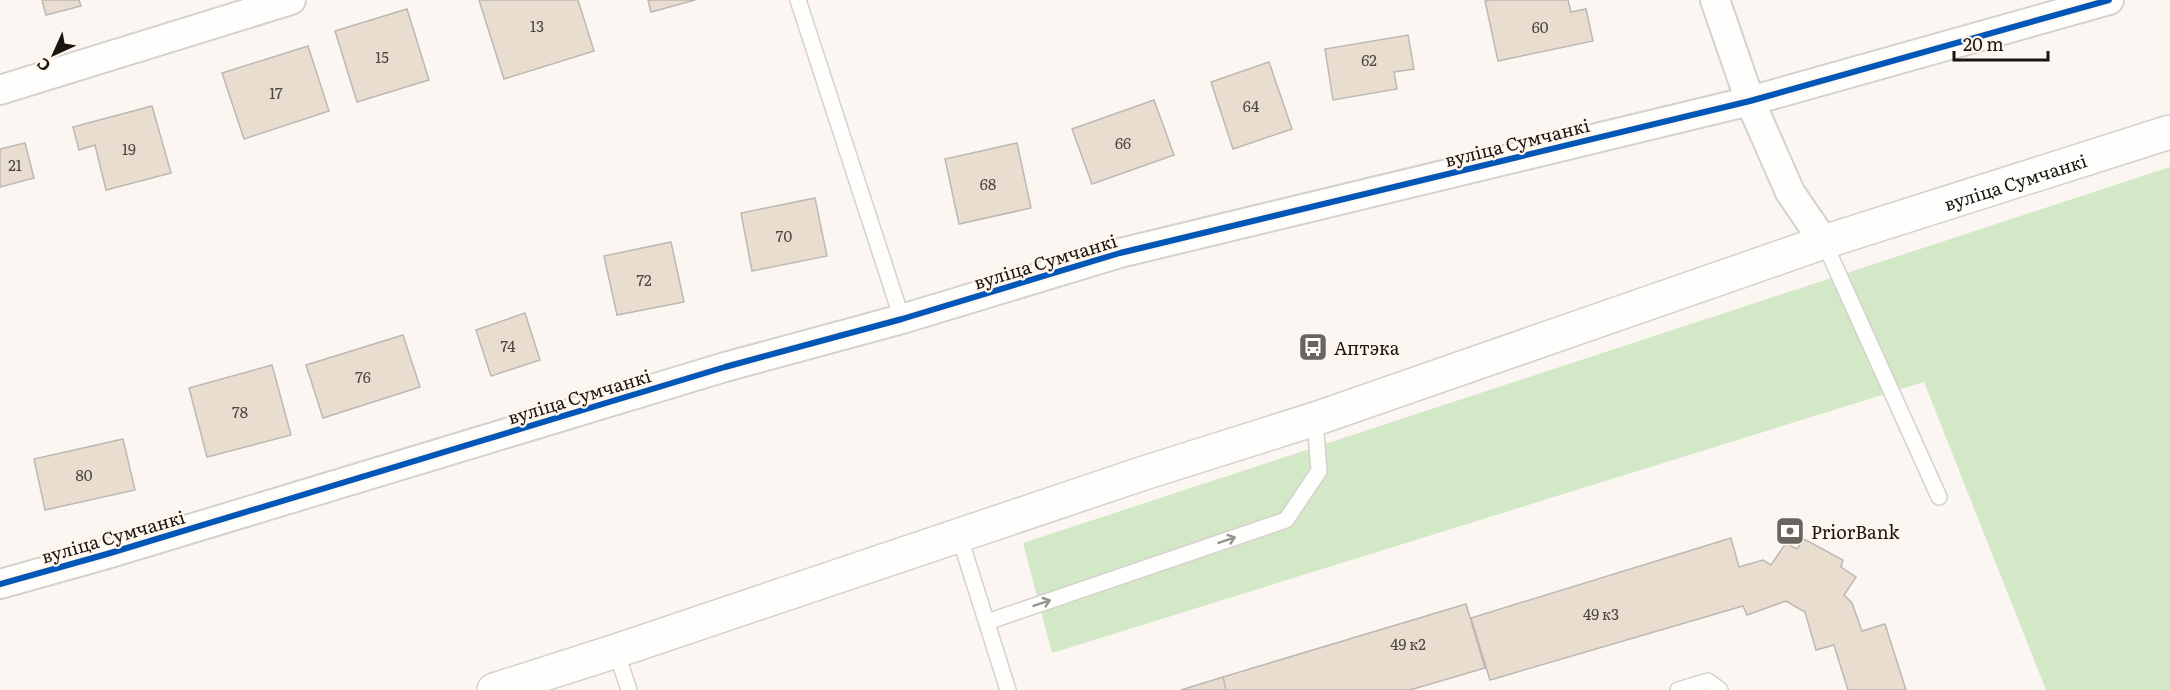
<svg xmlns="http://www.w3.org/2000/svg" width="2170" height="690" viewBox="0 0 2170 690" font-family="Literata,serif">
  <style>
    .green { fill: #d3e8c6 }
    .building { fill: #e9ddd0; stroke: #bdb8b3; stroke-width: 1.5 }
    .lines { fill: none; stroke-linecap: round; stroke-linejoin: round }
    .service-casing { stroke: #d6d1cc; stroke-width: 18 }
    .minor-casing { stroke: #d6d1cc; stroke-width: 32 }
    .primary-casing { stroke: #d6d1cc; stroke-width: 36 }
    .service { stroke: #fefefd; stroke-width: 15 }
    .minor { stroke: #fefefd; stroke-width: 28 }
    .primary { stroke: #fefefd; stroke-width: 33 }
    .cycleway-casing { stroke: #fff6ed; stroke-width: 10 }
    .cycleway { stroke: #0057b8; stroke-width: 6 }
    .oneway { stroke: #979592 }
    .labels { text-anchor: middle; dominant-baseline: central; stroke-width: 4.5; stroke-linejoin: round; paint-order: stroke }
    .number-label { font-size: 15px; fill: #4e4740 }
    .street-label { font-size: 18px; fill: #1a1510; stroke: #fff6ed }
    .poi-label { font-size: 18px; fill: #1a1510; stroke: #fff6ed; text-anchor: start }
  </style>
  <rect width="100%" height="100%" fill="#fbf6f1"/>
  <!-- green -->
  <path class="green" d="M2170,167V690H2046L1924,382L1052,653L1023,543Z"/>
  <!-- building -->
  <path class="building" d="M42,0H79L81,6L46,15Z
    M479,0H578L594,51L504,79Z
    M648,0H695L651,12Z
    M1491,0H1568L1571,12L1586,9L1593,41L1498,61L1485,1Z
    M407,9L429,80L357,102L335,31Z
    M1408,35L1414,69L1394,72L1397,89L1333,100L1325,49Z
    M308,46L329,111L244,139L222,73Z
    M1269,62L1292,129L1233,149L1211,82Z
    M1154,100L1174,155L1092,184L1072,129Z
    M152,106L171,173L106,190L95,145L79,150L73,127Z
    M25,143L34,178L0,187V149Z
    M1017,143L1031,208L959,224L945,159Z
    M815,198L827,256L752,271L741,213Z
    M671,242L684,302L617,315L604,256Z
    M525,313L540,360L491,376L476,330Z
    M403,335L420,387L323,418L306,365Z
    M272,365L291,435L207,457L189,388Z
    M123,439L135,490L45,510L34,459Z
    M1731,538L1739,567L1763,560L1771,565L1786,543L1797,549L1804,539L1843,560L1841,567L1856,577L1844,595L1852,603L1862,631L1885,624L1906,690H1848L1834,645L1816,650L1805,612L1786,601L1747,615L1743,606L1490,680L1471,618Z
    M1466,604L1485,668L1410,690H1226L1223,677Z
    M1223,677L1226,690H1181Z"/>
  <g class="lines">
    <!-- service casing -->
    <g class="service-casing">
      <path id="service" d="M798,0L902,319
        M1824,242L1939,497
        M959,535L1008,690
        M987,622L1286,520L1319,471L1315,419
        M616,651L629,690
        M1678,690L1708,681L1720,690"/>
    </g>
    <!-- minor casing -->
    <g class="minor-casing">
      <path id="minor" d="M1715,0L1750,101L1790,192L1824,242
        M0,90L291,0
        M0,584L107,554L725,367L902,319L1120,253L1750,101L2109,0"/>
    </g>
    <!-- primary casing -->
    <g class="primary-casing">
      <g id="primary">
        <path id="s1" d="M494,690L616,651L1141,474L1315,419L1824,242L2170,132"/>
      </g>
    </g>
    <!-- service -->
    <use href="#service" class="service"/>
    <!-- minor -->
    <use href="#minor" class="minor"/>
    <!-- primary -->
    <use href="#primary" class="primary"/>
    <!-- cycleway casing -->
    <g class="cycleway-casing">
      <path id="cycleway" d="M0,584L107,554L725,367L902,319L1120,253L1750,101L2109,0"/>
    </g>
    <!-- cycleway -->
    <use href="#cycleway" class="cycleway"/>
  </g>
  <!-- one-way arrows -->
  <defs><path id="oneway-shaft" d="M-6 0H5M1.5-3L5.5 0L1.5 3" fill="none" stroke-width="1.6" stroke-linecap="round" stroke-linejoin="round" transform="scale(1.5)"/></defs>
  <g class="oneway">
    <use href="#oneway-shaft" transform="translate(1227 540) rotate(-19)"/>
    <use href="#oneway-shaft" transform="translate(1042 603) rotate(-19)"/>
  </g>
  <!-- icons -->
  <defs>
    <g id="bus-square" transform="scale(1.5)"><rect x="-9" y="-9" width="18" height="18" rx="4" fill="#69645f" stroke="#fff6ed"/><path d="M-5-6H5V4H4V6H2V4H-2V6H-4V4H-5ZM-3.5-4V0h7V-4ZM-3.5 1.2v1.5H-2V1.2ZM2 1.2v1.5H3.5V1.2Z" fill="#fff"/></g>
    <g id="bank-square" transform="scale(1.5)"><rect x="-9" y="-9" width="18" height="18" rx="4" fill="#69645f" stroke="#fff6ed"/><path d="M-6-4H6V4H-6ZM0-2.3a2.3 2.3 0 1 0 0 4.6a2.3 2.3 0 1 0 0-4.6Z" fill="#fff"/></g>
  </defs>
  <g fill-rule="evenodd">
    <use href="#bus-square" x="1313" y="347"/>
    <use href="#bank-square" x="1790" y="531"/>
  </g>
  <g class="labels">
    <!-- number labels -->
    <g class="number-label">
      <text x="537" y="25">13</text>
      <text x="1540" y="26">60</text>
      <text x="382" y="56">15</text>
      <text x="1369" y="59">62</text>
      <text x="276" y="92">17</text>
      <text x="1251" y="105">64</text>
      <text x="1123" y="142">66</text>
      <text x="129" y="148">19</text>
      <text x="15" y="164">21</text>
      <text x="988" y="183">68</text>
      <text x="784" y="235">70</text>
      <text x="644" y="279">72</text>
      <text x="508" y="345">74</text>
      <text x="363" y="376">76</text>
      <text x="240" y="411">78</text>
      <text x="84" y="474">80</text>
      <text x="1601" y="613">49 к3</text>
      <text x="1408" y="643">49 к2</text>
    </g>
    <!-- street labels -->
    <g class="street-label">
      <text transform="translate(1517 142) rotate(-14)">вуліца Сумчанкі</text>
      <text stroke="none"><textPath href="#s1" startOffset="1604">вуліца Сумчанкі</textPath></text>
      <text transform="translate(1045 261) rotate(-17)">вуліца Сумчанкі</text>
      <text transform="translate(579 396) rotate(-17)">вуліца Сумчанкі</text>
      <text transform="translate(113 536) rotate(-16)">вуліца Сумчанкі</text>
    </g>
    <!-- poi labels -->
    <g class="poi-label">
      <text x="1334" y="347">Аптэка</text>
      <text x="1811" y="531">PriorBank</text>
    </g>
  </g>
  <!-- north arrow -->
  <g transform="translate(54 54) rotate(225)" stroke="#fff6ed" stroke-width="4.5" paint-order="stroke">
  <path d="M0-4.5L10 22L0 15L-10 22Z" fill="#1a1510"/>
  <text y="-9" font-size="16" font-weight="bold" text-anchor="middle" fill="#1a1510">С</text>
  </g>
  <!-- scale -->
  <path d="M1954 51v9h94v-9" fill="none" stroke="#1a1510" stroke-width="3"/>
  <text x="1963" y="51" font-size="18" fill="#1a1510" stroke="#fff6ed" stroke-width="4.5" paint-order="stroke">20 m</text>
</svg>
